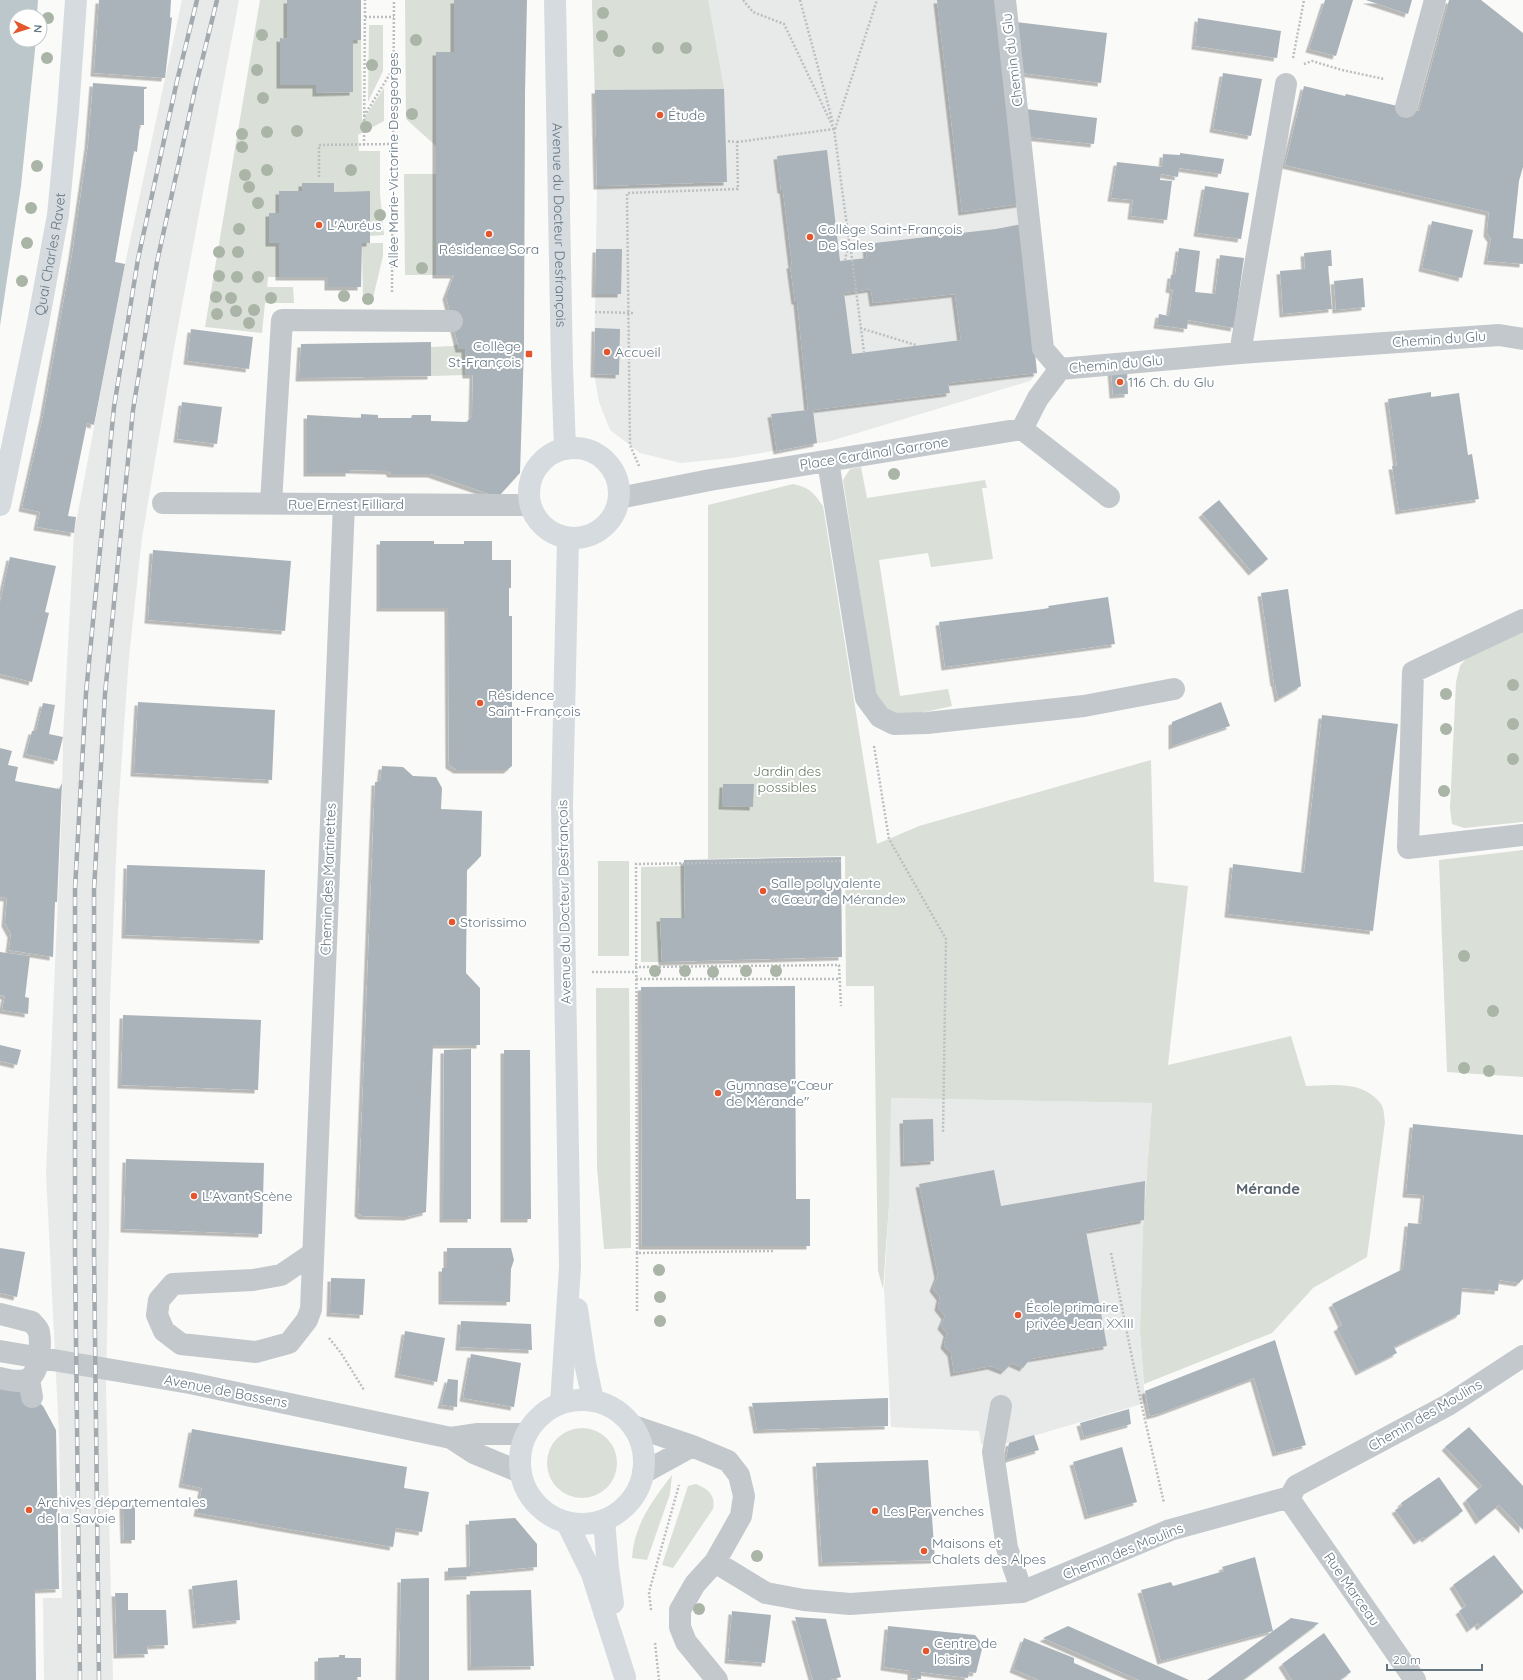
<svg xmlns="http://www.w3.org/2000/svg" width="1523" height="1680" viewBox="0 0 1523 1680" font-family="Quicksand,sans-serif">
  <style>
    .built { fill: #e8e9e9 }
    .green { fill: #dadfd7 }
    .water { fill: #bbc7cb }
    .building { fill: #aab3b9; fill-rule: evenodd; filter: url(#shadow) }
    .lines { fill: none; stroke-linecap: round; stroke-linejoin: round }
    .path { stroke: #bbbfc2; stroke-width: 2.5; stroke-dasharray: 2 2; stroke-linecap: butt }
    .minor { stroke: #c3c8cc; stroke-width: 22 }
    .major { stroke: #d6dbdf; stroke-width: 22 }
    .rail-casing { stroke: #a2aab0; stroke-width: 4.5 }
    .rail { stroke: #fff; stroke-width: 3; stroke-dasharray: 9; stroke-linecap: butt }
    .tree { fill: #aab4a7 }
    .poi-dot { fill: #e4572e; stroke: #fff; stroke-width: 1.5 }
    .labels { text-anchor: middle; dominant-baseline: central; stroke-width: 4; stroke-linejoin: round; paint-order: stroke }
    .street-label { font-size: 14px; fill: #657683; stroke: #fff }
    .poi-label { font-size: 14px; fill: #657683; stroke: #fff; text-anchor: start }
    .park-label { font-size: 14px; fill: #687a64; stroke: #fff }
    .neighbourhood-label { font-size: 15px; font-weight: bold; fill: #57646e; stroke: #fff }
  </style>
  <defs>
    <filter id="shadow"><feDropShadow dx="-3.5" dy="3.5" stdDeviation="0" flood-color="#0004"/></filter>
  </defs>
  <rect width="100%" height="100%" fill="#fafaf8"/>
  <!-- built -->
  <path class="built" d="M182,0H239L174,348L142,538L129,657L118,812L110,1002L109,1232L106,1387L113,1680H44L43,1598H62L59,1435L46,1173L62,806L63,737L74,533L125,264Z
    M592,0H996L1033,331L1037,373L1030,381L831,441L731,458L681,463L640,453L610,430L599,402L594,374L597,186Z
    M890,1098L1152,1103L1143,1228L1140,1331L1145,1403L1009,1443L981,1444L979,1431L891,1427L884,1289L889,1205Z"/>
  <!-- green -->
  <path class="green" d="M260,0H287V39H280V85H316V93L353,92V40H361L362,121L384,88V121L358,135L359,151H380V194L384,235L370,236L369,191L334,192V183H302V191L279,213H269V243H279V277H268L267,287H293L294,303H265L262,333L205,327Z
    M405,0H454V52H436V146L406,119Z
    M592,0H708L724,89L595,90Z
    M369,25H383V71L368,102Z
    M404,174H436V275H405Z
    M362,243H383V256L372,302H363Z
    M457,344L459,348L465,349L466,375L431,376V347L453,346Z
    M861,467L867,498L985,480L987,488H982L993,559L931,567L928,553L879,560L900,696L948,689L952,706L907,716L886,711L876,696L843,480L850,469Z
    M793,484C810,488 813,492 823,506L877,844L919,826L1151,760L1154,882L1188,886L1168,1065L1291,1036L1306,1086C1331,1085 1364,1080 1381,1104C1384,1108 1384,1117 1385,1122L1367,1257L1313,1288L1272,1333L1144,1384L1140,1331L1143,1228L1152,1103L891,1098L889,1205L883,1289L878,1271L874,986H846L845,856L708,859V505Z
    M1523,630V822L1464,828L1452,824L1450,808L1456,682L1460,666L1467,657Z
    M1523,850V1077L1447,1072L1439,860Z
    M598,861H629V956H598Z
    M684,866L685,918H660L662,962H641V867Z
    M596,988H629L631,1248L604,1249L597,1167Z
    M547 1463a35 35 0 1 1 70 0a35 35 0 1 1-70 0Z
    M672,1475L670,1494L647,1560L632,1558C634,1525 652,1501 672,1475Z
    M696,1484C708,1489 716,1495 713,1509L673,1568L662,1565L688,1486Z"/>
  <!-- water -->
  <path class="water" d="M0,0H38L37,16H16V40H36L21,186L0,326Z"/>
  <!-- building -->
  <path class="building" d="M99,0H171L170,17L172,18L165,78L94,73Z
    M287,0H361V40H353V92L316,93V85H280V38L287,39Z
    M454,0H527L525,93L524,347L520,473L498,497L431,474H391L389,471L349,470V473H307V415L361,418V414L378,415V418H411L412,415H431V421L467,422L472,416L473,375H466L465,349H459L446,296L454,275H436V52H454Z
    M937,0H996L1020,204L962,212Z
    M1325,0H1353L1336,56L1309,49Z
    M1366,0H1412L1408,14Z
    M1449,0H1481L1523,33V167L1519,181L1513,238L1523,239V264L1487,261L1491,239L1487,233L1489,212L1285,165L1304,86L1345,96L1346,94L1419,111Z
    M1198,18L1281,31L1277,58L1195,46Z
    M1016,22L1107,33L1101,83L1022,73Z
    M1223,73L1262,79L1251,136L1213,129Z
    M93,83L147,87L146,89H144V125H140L137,152L134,151L115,262L125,264L94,425L87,423L68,516L76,517L74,533L37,527L40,512L22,508L43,416L72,255L88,145Z
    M724,89L727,182L597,186L595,90Z
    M1026,109L1097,118L1094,144L1028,137Z
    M827,150L840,261L867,258L866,244L996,229L1022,224L1037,373L948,383L950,393L813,410L817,443L777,451L771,414L808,410L797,301H795L790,265H792L783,190H781L777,156ZM871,289L873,303L955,294L961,340L852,354L844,293Z
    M1180,153L1224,159L1221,174L1179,168L1178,177L1161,174L1160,180L1172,181L1167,220L1131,216L1133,200L1111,198L1117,162L1162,167L1163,154L1180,155Z
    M302,183H334V192L370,191V243H362L361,287H328V277H279V243H269V213H279V191H302Z
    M1205,186L1249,193L1241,239L1197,233Z
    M1432,221L1473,230L1462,278L1422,268Z
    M1179,248L1200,251L1195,292L1215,294L1220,255L1244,258L1234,328L1188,320L1187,329L1157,325L1159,314L1169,316L1173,290L1169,289L1171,275H1175Z
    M596,249H622L621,294H595Z
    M1331,250L1332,266H1328L1332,309L1283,314L1280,271L1305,269L1304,253Z
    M1363,278L1365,307L1336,310L1334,281Z
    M595,328L620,329L619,375L594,374Z
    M191,329L253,337L249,369L187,361Z
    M431,342V376L299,378L301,344Z
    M1111,369H1127L1128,394L1113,395Z
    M1431,392V397L1459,393L1468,455L1472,454L1479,499L1399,511L1392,466H1397L1388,399Z
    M182,402L222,407L217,444L177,439Z
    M1219,500L1268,559L1252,572L1202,514Z
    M380,541H434V544H464V541H492V560H511V588H509V616H512V766L507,770H457L449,765L448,608H380Z
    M153,550L291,561L285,631L148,620Z
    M10,557L56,566L45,612L49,613L32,682L0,674V602Z
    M1288,589L1301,686L1278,699L1275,683H1274L1261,593Z
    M1108,597L1115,644L945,667L939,622L1043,609L1049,608L1048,606Z
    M138,702L275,710L272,780L134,773Z
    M1221,702L1230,726L1172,746V722Z
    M43,703L55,705L49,734L63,737L57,761L26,754L32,731H36Z
    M1322,715L1398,724L1373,931L1228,914L1233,864L1304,873Z
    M0,748L12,751L8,765L18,767L15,781L59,789L62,783L57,902H55L53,957L9,950L11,934L5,923L7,898L0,897Z
    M382,766L403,767L413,776L436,777L442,788L441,809L482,811L481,856L467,870L466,973L480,988V1045H433L426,1212L407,1217L362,1216L358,1213L375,782H380Z
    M723,784H754L753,807L722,806Z
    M841,857L842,957L662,962L660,918H685L684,860Z
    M127,865L265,870L263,940L125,935Z
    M0,952L30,956L25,997L29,998L28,1014L2,1010L5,996L0,995Z
    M795,986L796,1199H810V1246H642L641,987Z
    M123,1015L261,1020L258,1090L121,1085Z
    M0,1045L21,1050L17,1065L0,1061Z
    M471,1049V1219H443L444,1050Z
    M504,1050H530L531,1219H504Z
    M933,1119L934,1161L904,1163L903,1120Z
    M1413,1124L1523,1135V1279L1519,1283L1499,1280L1498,1291L1462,1288L1460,1314L1394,1347L1397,1353L1359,1372L1337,1328L1342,1325L1332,1304L1403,1269L1408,1223L1421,1224L1424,1195L1406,1194Z
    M126,1159L264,1163L262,1234L124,1229Z
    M994,1170L1001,1206L1145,1181L1144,1220L1086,1231L1107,1346L1030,1359L1023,1368L1012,1363L1004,1371L991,1366L954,1373L951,1353L944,1345L947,1333L941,1326L945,1316L938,1307L940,1297L933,1288L938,1275L919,1184Z
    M0,1248L25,1252L17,1297L0,1293Z
    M447,1248H511L514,1260L511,1269L510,1302L442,1301V1268H447Z
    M331,1278L365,1279L363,1315L330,1313Z
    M461,1321L531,1324L532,1350L459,1347Z
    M405,1331L445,1338L437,1382L398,1374Z
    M1275,1340L1306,1445L1276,1453L1254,1378L1161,1413L1150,1416L1145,1391Z
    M471,1354L521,1363L514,1407L463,1398Z
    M448,1379L458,1380L457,1407L441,1405Z
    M0,1389L25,1392L32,1397L43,1406L56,1430L59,1589L35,1590L36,1680H0Z
    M888,1398V1426L757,1430L752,1403Z
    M1129,1409L1131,1424L1084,1437L1080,1423Z
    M1469,1427L1523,1486V1530L1499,1505L1479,1521L1466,1500L1482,1486L1445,1447Z
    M192,1429L407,1467L404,1488L429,1492L422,1532L396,1528L393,1547L197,1513L202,1488L182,1484Z
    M1034,1435L1039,1450L1006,1460L1009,1443Z
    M1122,1447L1137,1502L1088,1516L1073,1462Z
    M928,1460L935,1560L822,1563L816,1463Z
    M1439,1477L1463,1511L1425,1539L1424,1537L1417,1541L1395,1510L1402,1506L1401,1503Z
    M123,1505H135V1540H124Z
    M515,1518L537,1544V1567L470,1573V1576L448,1577V1568L470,1567L469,1521Z
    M1494,1555L1523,1591V1593L1480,1627L1478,1623L1470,1629L1459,1611L1466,1606L1453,1585Z
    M1255,1557L1273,1631L1291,1618L1319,1623L1243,1680H1207L1273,1631L1161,1661L1141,1590L1171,1582L1173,1586L1224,1571L1222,1567Z
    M429,1578V1680H399L401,1579Z
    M237,1580L240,1620L196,1625L192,1586Z
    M531,1590L534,1666L471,1667L470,1591Z
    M115,1593H128V1610H166L168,1645L147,1646L148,1654L117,1655Z
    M732,1611L771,1615L765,1663L728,1660Z
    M795,1617L826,1619L841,1677L830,1680H813Z
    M888,1626L975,1635L983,1645L976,1673L969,1672L968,1678L921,1672V1679L911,1678V1671L884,1667Z
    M1068,1626L1189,1680H1139L1043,1638Z
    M1324,1633L1351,1672L1340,1680H1292L1282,1664Z
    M1024,1638L1074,1658V1663L1113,1680H1039L1013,1669Z
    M339,1655H345V1658H361V1677H356V1680H318V1658L339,1657Z"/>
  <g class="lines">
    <!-- path -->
    <path class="path" d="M743,0L753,12L784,24L834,129L849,241L845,260
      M800,0L833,123
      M365,17H394
      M1293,58L1304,0
      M1304,64L1312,61L1342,70L1384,79
      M364,116L393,69
      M835,129L877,0
      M737,142L834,129V128
      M364,145L365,0
      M319,177V145L393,144
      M850,244L864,352
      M392,292L394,0
      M595,312L634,313
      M860,328L916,345
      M639,466L630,445L627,193L738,189L737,142L726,141
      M874,746L889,839L946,939L943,1133
      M635,967L839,965L841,1006
      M592,972H636
      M636,979H840
      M773,1251L637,1253L636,864L842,861
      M637,1253V1312
      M1111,1253L1142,1407L1164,1503
      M329,1338L341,1353L364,1390
      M651,1610L649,1592L679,1485
      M655,1643L659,1680"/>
    <!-- minor -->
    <path class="minor" d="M1005,0L1043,349L1060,369L1240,353L1499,335L1523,339
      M1406,107L1435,0
      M1240,353L1286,84
      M1022,429L1038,398L1060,369
      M828,461L866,698L880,717L894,724L927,723L1084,706L1174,689
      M619,498L710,480L1022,429L1109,497
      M163,503L530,505
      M271,503L282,320L452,321
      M1523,620L1413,672L1408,848L1523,835
      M312,1254L281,1275L253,1280L173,1284L159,1300L157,1315L164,1331L181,1344L256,1352L289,1343L307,1320L311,1309L344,504
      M0,1314L32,1322C34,1325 38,1328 39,1332C41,1344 40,1373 28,1379C19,1383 9,1380 0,1378
      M0,1351L190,1383L451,1438L474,1453L520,1472
      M29,1379L32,1397
      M1001,1406L993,1452L1007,1548L1022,1592
      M633,1426L692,1446L728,1461L739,1475L744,1496L741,1516L715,1562L695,1584L680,1610V1627L686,1642L717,1680
      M451,1438L478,1434H526
      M643,1473L692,1446
      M1290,1497L1292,1503L1415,1680
      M715,1562L766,1593L804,1600L850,1604L1022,1592L1170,1530L1290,1497L1296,1486L1448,1405L1523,1356"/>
    <!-- major -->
    <g class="major">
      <path id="s1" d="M555,0L562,366L565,449"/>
      <circle cx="574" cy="493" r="45"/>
      <path id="s2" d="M0,505L38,323L58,215L68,111L76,0"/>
      <path d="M577,1309L585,1363L593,1400"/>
      <circle cx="582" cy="1462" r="62"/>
      <path d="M561,1403L570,1267L562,805L568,538"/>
      <path d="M604,1520L608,1568L613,1603"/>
      <path d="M567,1523L592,1574L625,1677"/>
    </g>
    <!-- rail casing -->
    <g class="rail-casing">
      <path id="rail" d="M80,1680L75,1253V889L86,693L114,407L138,259L177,81L197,0
        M99,1680L94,1252V890L105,694L133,410L157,262L196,85L217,0"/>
    </g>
    <!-- rail -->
    <use href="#rail" class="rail"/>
  </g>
  <!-- trees -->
  <g class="tree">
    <circle cx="603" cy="13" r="6"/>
    <circle cx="48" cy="18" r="6"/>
    <circle cx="262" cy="35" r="6"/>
    <circle cx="602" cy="36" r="6"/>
    <circle cx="416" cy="40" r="6"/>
    <circle cx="658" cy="48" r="6"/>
    <circle cx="686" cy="48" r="6"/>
    <circle cx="619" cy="51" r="6"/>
    <circle cx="47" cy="58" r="6"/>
    <circle cx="372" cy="65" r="6"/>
    <circle cx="257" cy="70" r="6"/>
    <circle cx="263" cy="98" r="6"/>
    <circle cx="412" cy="114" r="6"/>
    <circle cx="366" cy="127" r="6"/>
    <circle cx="297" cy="131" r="6"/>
    <circle cx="267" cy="132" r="6"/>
    <circle cx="242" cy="134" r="6"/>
    <circle cx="242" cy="147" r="6"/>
    <circle cx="37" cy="166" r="6"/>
    <circle cx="267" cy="170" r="6"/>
    <circle cx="351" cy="170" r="6"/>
    <circle cx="245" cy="175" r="6"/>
    <circle cx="249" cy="187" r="6"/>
    <circle cx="258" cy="203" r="6"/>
    <circle cx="31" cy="208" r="6"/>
    <circle cx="380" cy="215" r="6"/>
    <circle cx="239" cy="229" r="6"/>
    <circle cx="27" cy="243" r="6"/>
    <circle cx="219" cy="252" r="6"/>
    <circle cx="238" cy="252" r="6"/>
    <circle cx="422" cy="268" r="6"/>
    <circle cx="219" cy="276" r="6"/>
    <circle cx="237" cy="277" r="6"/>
    <circle cx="258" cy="277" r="6"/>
    <circle cx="22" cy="281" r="6"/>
    <circle cx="344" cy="296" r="6"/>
    <circle cx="216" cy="297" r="6"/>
    <circle cx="231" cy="298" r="6"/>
    <circle cx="271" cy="298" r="6"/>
    <circle cx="368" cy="299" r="6"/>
    <circle cx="254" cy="310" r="6"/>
    <circle cx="236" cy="311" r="6"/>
    <circle cx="217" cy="314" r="6"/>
    <circle cx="249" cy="323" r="6"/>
    <circle cx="894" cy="474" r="6"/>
    <circle cx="1513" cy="685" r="6"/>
    <circle cx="1446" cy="694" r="6"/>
    <circle cx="1513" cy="724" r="6"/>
    <circle cx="1446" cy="729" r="6"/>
    <circle cx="1513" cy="759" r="6"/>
    <circle cx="1444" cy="791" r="6"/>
    <circle cx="1464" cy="956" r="6"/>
    <circle cx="655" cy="971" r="6"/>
    <circle cx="685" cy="971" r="6"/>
    <circle cx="746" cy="971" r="6"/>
    <circle cx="776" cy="971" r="6"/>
    <circle cx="713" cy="972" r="6"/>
    <circle cx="1493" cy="1011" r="6"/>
    <circle cx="1464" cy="1068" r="6"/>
    <circle cx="1489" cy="1071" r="6"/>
    <circle cx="659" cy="1270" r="6"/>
    <circle cx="660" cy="1297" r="6"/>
    <circle cx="660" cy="1321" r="6"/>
    <circle cx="757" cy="1556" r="6"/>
    <circle cx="699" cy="1609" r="6"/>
  </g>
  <!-- markers -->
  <g class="poi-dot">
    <circle cx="660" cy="115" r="4"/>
    <circle cx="319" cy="225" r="4"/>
    <circle cx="489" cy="234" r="4"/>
    <circle cx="810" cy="237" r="4"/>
    <circle cx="607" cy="352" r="4"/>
    <rect x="525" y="350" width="8" height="8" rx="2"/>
    <circle cx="1120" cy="382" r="4"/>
    <circle cx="480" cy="703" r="4"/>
    <circle cx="763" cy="891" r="4"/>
    <circle cx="452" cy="922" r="4"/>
    <circle cx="718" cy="1093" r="4"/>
    <circle cx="194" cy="1196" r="4"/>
    <circle cx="1018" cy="1315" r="4"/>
    <circle cx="29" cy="1510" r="4"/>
    <circle cx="875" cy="1511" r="4"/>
    <circle cx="924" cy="1551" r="4"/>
    <circle cx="926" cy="1651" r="4"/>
  </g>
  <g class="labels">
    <!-- street labels -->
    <g class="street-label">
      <text transform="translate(1012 60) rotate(-97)">Chemin du Glu</text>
      <text transform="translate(393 160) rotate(-90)">Allée Marie-Victorine Desgeorges</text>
      <text stroke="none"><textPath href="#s1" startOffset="225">Avenue du Docteur Desfrançois</textPath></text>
      <text stroke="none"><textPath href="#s2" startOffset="256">Quai Charles Ravet</textPath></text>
      <text transform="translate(1439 339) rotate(-4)">Chemin du Glu</text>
      <text transform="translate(1116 364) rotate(-5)">Chemin du Glu</text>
      <text transform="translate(874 453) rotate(-9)">Place Cardinal Garrone</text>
      <text x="346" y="504">Rue Ernest Filliard</text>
      <text transform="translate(328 879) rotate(-88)">Chemin des Martinettes</text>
      <text transform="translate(564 902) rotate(-91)">Avenue du Docteur Desfrançois</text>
      <text transform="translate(226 1391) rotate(11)">Avenue de Bassens</text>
      <text transform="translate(1425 1415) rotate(-30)">Chemin des Moulins</text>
      <text transform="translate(1123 1551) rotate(-22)">Chemin des Moulins</text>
      <text transform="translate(1352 1589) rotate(55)">Rue Marceau</text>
    </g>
    <!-- poi labels -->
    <g class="poi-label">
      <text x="668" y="115">Étude</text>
      <text x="327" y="225">L'Auréus</text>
      <text x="818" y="229">Collège Saint-François<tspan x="818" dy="16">De Sales</tspan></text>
      <text x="489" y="249" text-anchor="middle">Résidence Sora</text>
      <text x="521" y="346" text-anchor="end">Collège<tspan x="521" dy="16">St-François</tspan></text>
      <text x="615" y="352">Accueil</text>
      <text x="1128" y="382">116 Ch. du Glu</text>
      <text x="488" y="695">Résidence<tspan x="488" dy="16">Saint-François</tspan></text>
      <text x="771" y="883">Salle polyvalente<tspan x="771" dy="16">« Cœur de Mérande»</tspan></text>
      <text x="460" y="922">Storissimo</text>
      <text x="726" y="1085">Gymnase "Cœur<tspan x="726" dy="16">de Mérande"</tspan></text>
      <text x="202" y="1196">L'Avant Scène</text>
      <text x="1026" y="1307">École primaire<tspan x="1026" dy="16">privée Jean XXIII</tspan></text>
      <text x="37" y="1502">Archives départementales<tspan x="37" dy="16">de la Savoie</tspan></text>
      <text x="883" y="1511">Les Pervenches</text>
      <text x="932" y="1543">Maisons et<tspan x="932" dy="16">Chalets des Alpes</tspan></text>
      <text x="934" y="1643">Centre de<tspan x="934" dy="16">loisirs</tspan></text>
    </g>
    <!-- park labels -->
    <g class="park-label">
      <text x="787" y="771">Jardin des<tspan x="787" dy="16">possibles</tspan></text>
    </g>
    <!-- neighbourhood labels -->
    <g class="neighbourhood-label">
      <text x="1268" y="1188">Mérande</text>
    </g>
  </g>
  <!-- north arrow -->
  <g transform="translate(28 28) rotate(94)"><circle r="19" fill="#ffffff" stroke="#c1c8cd"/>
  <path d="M0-3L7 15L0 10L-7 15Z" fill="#e4572e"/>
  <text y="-6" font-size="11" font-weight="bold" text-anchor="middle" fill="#657683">N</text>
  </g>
  <!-- scale -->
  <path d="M1387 1664v6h95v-6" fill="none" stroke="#657683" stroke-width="2"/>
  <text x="1393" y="1664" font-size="12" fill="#657683" stroke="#ffffff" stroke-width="3" paint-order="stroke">20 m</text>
</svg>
